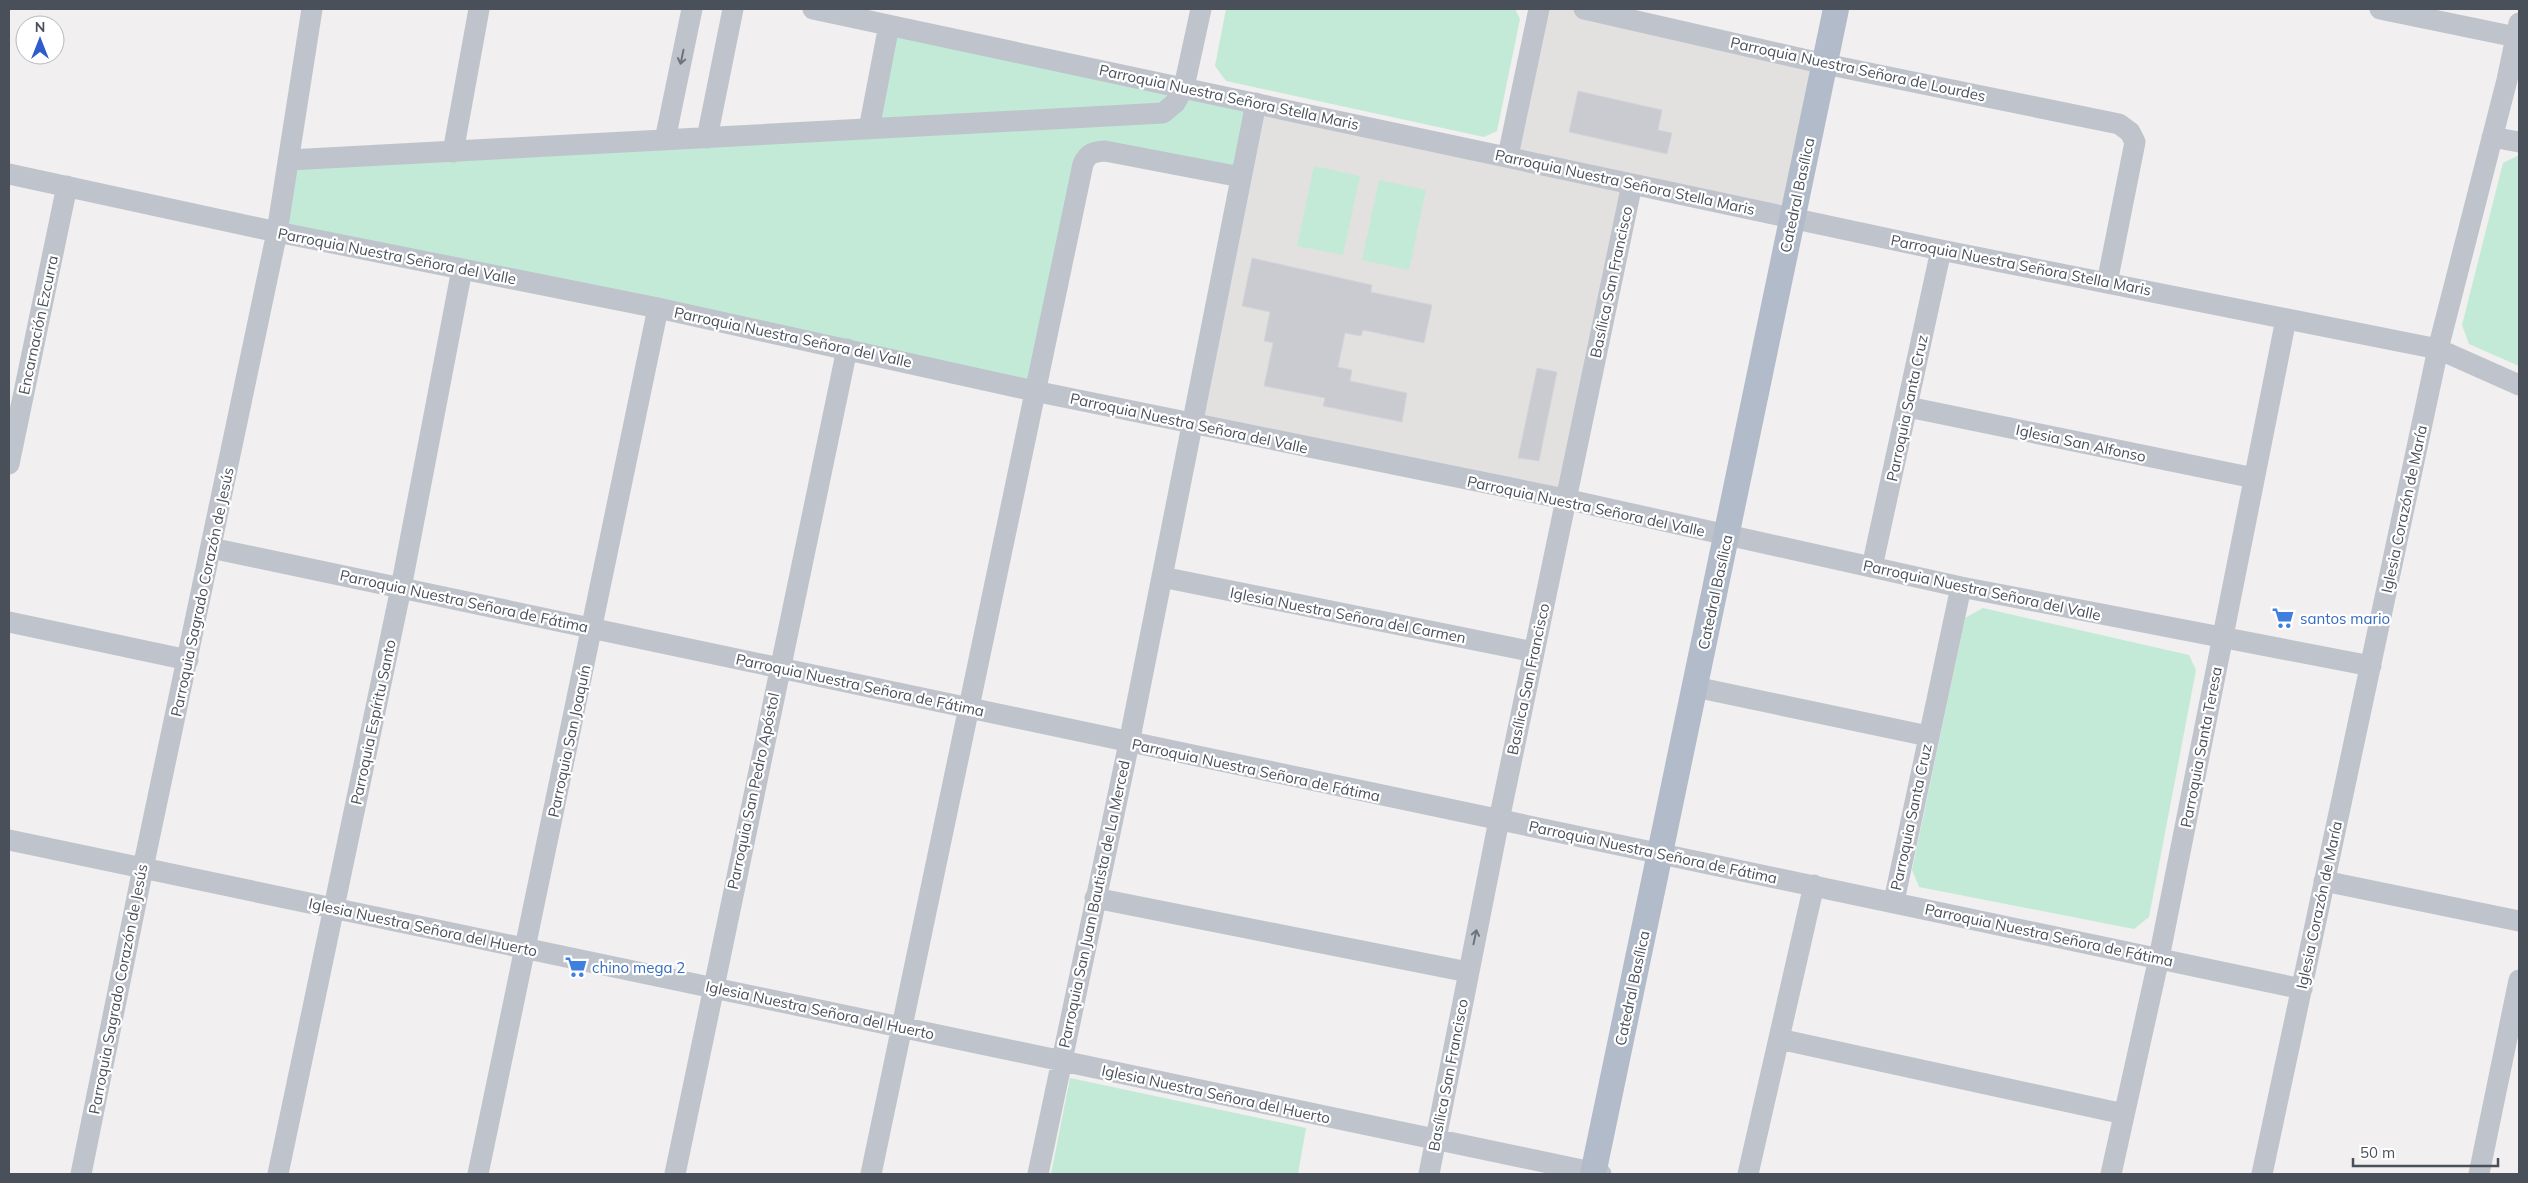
<svg xmlns="http://www.w3.org/2000/svg" width="2528" height="1183" viewBox="0 0 2528 1183" font-family="Mulish,sans-serif">
  <style>
    .education { fill: #e2e1e0 }
    .green { fill: #c3ead7 }
    .building { fill: #c9cbd1; stroke: #d4d5da }
    .lines { fill: none; stroke-linecap: round; stroke-linejoin: round }
    .minor { stroke: #bfc4cc; stroke-width: 21 }
    .major { stroke: #b2bbca; stroke-width: 26 }
    .oneway { stroke: #6c737c }
    .labels { text-anchor: middle; dominant-baseline: central; stroke-width: 4.5; stroke-linejoin: round; paint-order: stroke }
    .street-label { font-size: 15px; fill: #49505a; stroke: #fff }
    .shop-label { font-size: 15px; fill: #366cbe; stroke: #fff; text-anchor: start }
  </style>
  <rect width="100%" height="100%" fill="#f1efef"/>
  <!-- education -->
  <path class="education" d="M1540,9H1579L1824,64L1790,217L1509,156Z
    M1257,105L1630,185L1564,498L1194,423Z"/>
  <!-- green -->
  <path class="green" d="M1226,9H1515L1520,19L1497,131L1484,137L1226,81L1215,66Z
    M890,25L1255,104L1240,176L1093,151L1033,390L279,231L291,161L869,129Z
    M2519,155V366L2469,344L2462,325L2503,163Z
    M1314,166L1360,176L1343,255L1297,246Z
    M1379,180L1426,190L1409,270L1362,260Z
    M1983,608L2189,655L2196,670L2149,917L2134,929L1919,887L1912,870L1965,618Z
    M1070,1078L1306,1128L1298,1174H1051Z"/>
  <!-- building -->
  <path class="building" d="M1578,91L1662,110L1658,130L1672,133L1667,154L1569,132Z
    M1252,258L1372,285L1371,292L1432,305L1424,343L1363,330L1361,336L1345,333L1338,367L1352,370L1350,381L1407,393L1402,422L1323,406L1325,398L1264,386L1273,343L1264,341L1270,312L1242,306Z
    M1537,368L1557,372L1539,461L1518,458Z"/>
  <g class="lines">
    <!-- minor -->
    <path class="minor" d="M813,9L1941,250L2438,349L2519,385
      M1584,9L1825,64L2119,124L2130,132L2135,142L2107,283
      M2380,9L2516,37
      M869,129L889,25
      M2492,137L2519,142
      M707,138L733,9
      M665,140L692,9
      M453,152L479,9
      M1508,156L1539,9
      M289,160L1163,113L1175,103L1184,87L1201,9
      M9,174L277,232L658,308L1034,391L1565,499L1961,587L2371,666
      M1908,407L2254,478
      M9,464L67,186
      M211,548L2302,989
      M1872,567L1941,250
      M1162,577L1534,652
      M9,622L188,660
      M1695,687L1928,736
      M9,840L1601,1174
      M2324,881L2519,921
      M1095,898L1468,972
      M1894,901L1961,587
      M1779,1039L2124,1114
      M81,1174L143,868L277,232L312,9
      M278,1174L401,588L462,269
      M478,1174L658,308
      M675,1174L847,349
      M871,1174L1083,164C1088,153 1093,152 1105,151L1241,177
      M1038,1174L1129,743L1256,103
      M1429,1174L1499,820L1632,184
      M1748,1174L1814,885
      M2111,1174L2159,958L2286,319
      M2262,1174L2438,349L2507,80L2519,23
      M2479,1174L2519,980"/>
    <!-- major -->
    <path class="major" d="M1593,1174L1836,9"/>
  </g>
  <!-- one-way arrows -->
  <defs><path id="oneway-shaft" d="M-6 0H5M1.5-3L5.5 0L1.5 3" fill="none" stroke-width="1.6" stroke-linecap="round" stroke-linejoin="round" transform="scale(1.25)"/></defs>
  <g class="oneway">
    <use href="#oneway-shaft" transform="translate(682 57) rotate(102)"/>
    <use href="#oneway-shaft" transform="translate(1475 937) rotate(-78)"/>
  </g>
  <!-- icons -->
  <defs>
    <g id="supermarket-bare" transform="scale(1.725)"><path d="M-6-5.5h2.5l.6 2H6L4.5 2H-2.5L-4.4-4H-6ZM-1.5 3.2a1.3 1.3 0 1 0 .1 0ZM3 3.2a1.3 1.3 0 1 0 .1 0Z" fill="#3f7fe0" stroke="#fff" stroke-width="2.5" paint-order="stroke"/></g>
  </defs>
  <g fill-rule="evenodd">
    <use href="#supermarket-bare" x="2283" y="618"/>
    <use href="#supermarket-bare" x="576" y="967"/>
  </g>
  <g class="labels">
    <!-- street labels -->
    <g class="street-label">
      <text transform="translate(1858 69) rotate(12)">Parroquia Nuestra Señora de Lourdes</text>
      <text transform="translate(1229 97) rotate(12)">Parroquia Nuestra Señora Stella Maris</text>
      <text transform="translate(1625 182) rotate(12)">Parroquia Nuestra Señora Stella Maris</text>
      <text transform="translate(1797 195) rotate(-78)">Catedral Basílica</text>
      <text transform="translate(397 256) rotate(11)">Parroquia Nuestra Señora del Valle</text>
      <text transform="translate(2021 265) rotate(11)">Parroquia Nuestra Señora Stella Maris</text>
      <text transform="translate(1611 282) rotate(-78)">Basílica San Francisco</text>
      <text transform="translate(38 325) rotate(-78)">Encarnación Ezcurra</text>
      <text transform="translate(793 337) rotate(12)">Parroquia Nuestra Señora del Valle</text>
      <text transform="translate(1907 408) rotate(-78)">Parroquia Santa Cruz</text>
      <text transform="translate(1189 423) rotate(12)">Parroquia Nuestra Señora del Valle</text>
      <text transform="translate(2081 443) rotate(12)">Iglesia San Alfonso</text>
      <text transform="translate(1586 506) rotate(12)">Parroquia Nuestra Señora del Valle</text>
      <text transform="translate(2404 509) rotate(-78)">Iglesia Corazón de María</text>
      <text transform="translate(1982 590) rotate(12)">Parroquia Nuestra Señora del Valle</text>
      <text transform="translate(202 592) rotate(-78)">Parroquia Sagrado Corazón de Jesús</text>
      <text transform="translate(1715 592) rotate(-78)">Catedral Basílica</text>
      <text transform="translate(464 601) rotate(12)">Parroquia Nuestra Señora de Fátima</text>
      <text transform="translate(1348 615) rotate(11)">Iglesia Nuestra Señora del Carmen</text>
      <text transform="translate(1528 679) rotate(-78)">Basílica San Francisco</text>
      <text transform="translate(860 685) rotate(12)">Parroquia Nuestra Señora de Fátima</text>
      <text transform="translate(373 722) rotate(-78)">Parroquia Espíritu Santo</text>
      <text transform="translate(569 741) rotate(-78)">Parroquia San Joaquín</text>
      <text transform="translate(2201 747) rotate(-79)">Parroquia Santa Teresa</text>
      <text transform="translate(1256 770) rotate(12)">Parroquia Nuestra Señora de Fátima</text>
      <text transform="translate(753 791) rotate(-78)">Parroquia San Pedro Apóstol</text>
      <text transform="translate(1911 817) rotate(-78)">Parroquia Santa Cruz</text>
      <text transform="translate(1653 852) rotate(12)">Parroquia Nuestra Señora de Fátima</text>
      <text transform="translate(1094 904) rotate(-78)">Parroquia San Juan Bautista de La Merced</text>
      <text transform="translate(2319 905) rotate(-78)">Iglesia Corazón de María</text>
      <text transform="translate(423 927) rotate(12)">Iglesia Nuestra Señora del Huerto</text>
      <text transform="translate(2049 935) rotate(12)">Parroquia Nuestra Señora de Fátima</text>
      <text transform="translate(1632 988) rotate(-78)">Catedral Basílica</text>
      <text transform="translate(118 989) rotate(-79)">Parroquia Sagrado Corazón de Jesús</text>
      <text transform="translate(820 1010) rotate(12)">Iglesia Nuestra Señora del Huerto</text>
      <text transform="translate(1448 1075) rotate(-79)">Basílica San Francisco</text>
      <text transform="translate(1216 1094) rotate(12)">Iglesia Nuestra Señora del Huerto</text>
    </g>
    <!-- shop labels -->
    <g class="shop-label">
      <text x="2300" y="618">santos mario</text>
      <text x="592" y="967">chino mega 2</text>
    </g>
  </g>
  <!-- border -->
  <rect width="2528" height="1183" fill="none" stroke="#49505a" stroke-width="20"/>
  <!-- north arrow -->
  <g transform="translate(40 40)"><circle r="24" fill="#ffffff" stroke="#b6b9bd"/>
  <path d="M0-4L9 19L0 12L-9 19Z" fill="#2e5ccc"/>
  <text y="-8" font-size="14" font-weight="bold" text-anchor="middle" fill="#49505a">N</text>
  </g>
  <!-- scale -->
  <path d="M2353 1158v8h145v-8" fill="none" stroke="#49505a" stroke-width="2.5"/>
  <text x="2360" y="1158" font-size="15" fill="#49505a" stroke="#ffffff" stroke-width="4" paint-order="stroke">50 m</text>
</svg>
